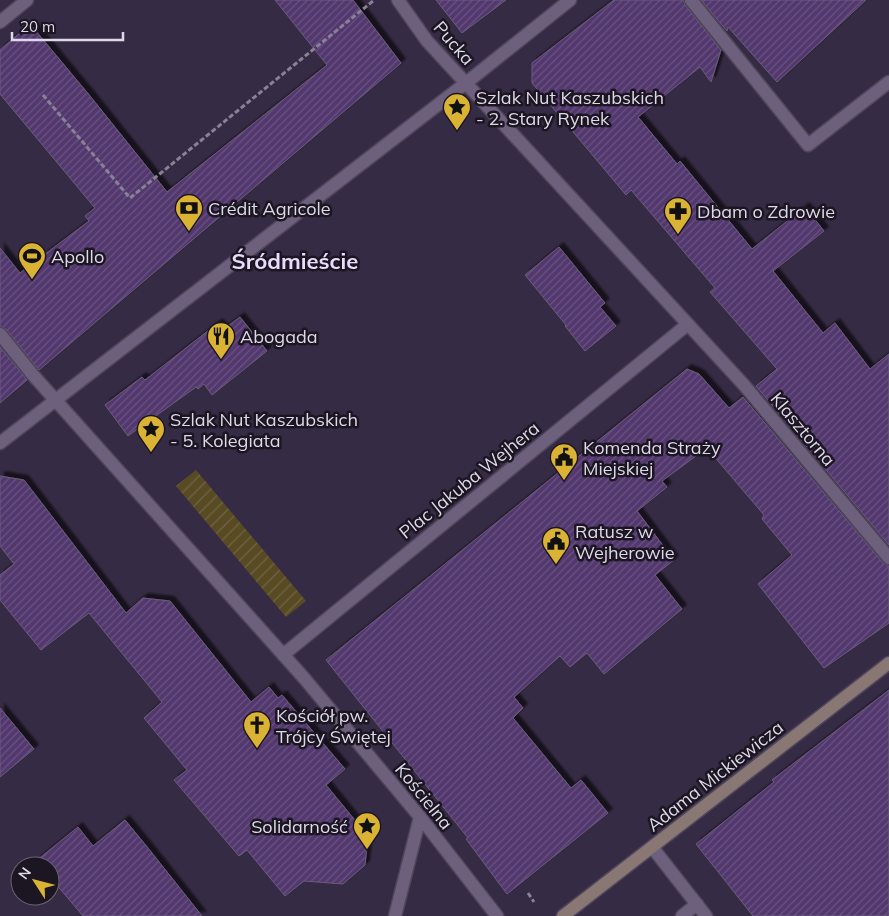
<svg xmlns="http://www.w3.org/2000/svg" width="889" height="916" viewBox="0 0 889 916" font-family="Mulish,sans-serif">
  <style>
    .garden { fill: url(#garden-furrows) }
    .building { fill: url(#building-hatch); stroke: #6a5d7a; filter: url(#shadow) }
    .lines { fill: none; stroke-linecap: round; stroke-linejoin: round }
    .lane-casing { stroke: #50465c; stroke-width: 15 }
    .street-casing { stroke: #50465c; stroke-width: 15 }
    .secondary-casing { stroke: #50465c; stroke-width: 15 }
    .path { stroke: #8a8196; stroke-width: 3; stroke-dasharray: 5 2.5; stroke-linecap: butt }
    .lane { stroke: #6d607d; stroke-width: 12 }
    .street { stroke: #6d607d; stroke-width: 12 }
    .secondary { stroke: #897774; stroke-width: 12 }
    .labels { text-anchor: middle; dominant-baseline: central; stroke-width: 5; stroke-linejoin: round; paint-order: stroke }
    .street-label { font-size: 18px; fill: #dfd8e9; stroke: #1b1622 }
    .poi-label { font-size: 18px; fill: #dfd8e9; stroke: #1b1622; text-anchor: start }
    .district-label { font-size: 22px; font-weight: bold; fill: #e9dbfc; stroke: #1b1622 }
  </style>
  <defs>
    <pattern id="garden-furrows" width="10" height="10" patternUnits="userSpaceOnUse" patternTransform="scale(1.25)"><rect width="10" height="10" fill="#584b24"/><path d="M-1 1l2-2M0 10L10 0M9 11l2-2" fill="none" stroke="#706444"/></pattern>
    <pattern id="building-hatch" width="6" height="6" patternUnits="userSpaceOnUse" patternTransform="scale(1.25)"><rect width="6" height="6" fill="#52376e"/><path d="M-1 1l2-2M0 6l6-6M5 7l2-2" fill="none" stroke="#6a5383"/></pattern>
    <filter id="shadow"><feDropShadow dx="4.5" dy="-4.5" stdDeviation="1" flood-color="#0009"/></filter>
  </defs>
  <rect width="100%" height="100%" fill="#362b44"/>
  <!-- garden -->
  <path class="garden" d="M196,470L306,601L286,617L176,486Z"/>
  <!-- building -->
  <path class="building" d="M275,0H353L401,63L39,370L6,329L0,326V248L20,273L89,221L85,216L95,208L0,94V50L30,24L90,96L167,192L327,65Z
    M436,0H506L462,33Z
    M614,0H683L685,5L721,50L711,82L700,67L638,117L677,164L680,161L752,249L805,207L824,231L773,271L823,333L835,323L870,369L889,354V545L756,386L777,369L710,292L715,288L631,190L626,195L532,83V63Z
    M701,0H866L777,82L728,27L727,31Z
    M559,247L605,303L600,307L616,326L585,351L565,326L566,325L525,275Z
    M240,317L267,351L212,395L204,384L198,389L196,387L128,436L105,405L142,377L145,380L218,323L224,329Z
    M0,347L27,380L0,403Z
    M687,369L699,374L729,408L743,397L883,563L889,566V623L824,668L758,584L792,555L762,519L764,515L707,448L662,481L667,487L637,511L674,560L655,575L682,609L604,674L587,653L570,667L560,656L514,697L523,708L513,718L571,788L581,780L608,813L507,894L466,839L468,838L326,660Z
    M0,476L24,480L126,613L143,598L170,601L251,702L269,687L278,698L282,695L345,769L326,785L368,836L365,865L343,884L304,881L285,896L247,850L239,856L174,780L187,770L144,718L162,702L89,613L41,650L0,600V575L14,564L0,546Z
    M889,690V916H753L696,844L774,782L772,780Z
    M0,708L34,749L0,777Z
    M125,820L148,848L202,916H83L50,877V866H41L36,861L78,827L93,846Z"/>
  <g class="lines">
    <!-- lane casing -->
    <g class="lane-casing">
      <path id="lane" d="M682,916L697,904"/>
    </g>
    <!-- street casing -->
    <g class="street-casing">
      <path id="street" d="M398,0L427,41L744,385L889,558
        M691,0L808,145L889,82
        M0,22L27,0
        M0,334L33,375L304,678L420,817L497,916
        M0,443L466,83L570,0
        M283,655L688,324
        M652,847L706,916
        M395,916L420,817"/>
    </g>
    <!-- secondary casing -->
    <g class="secondary-casing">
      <path id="secondary" d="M563,916L889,663"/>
    </g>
    <!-- path -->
    <path class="path" d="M43,95L130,198L373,1
      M528,893L534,902"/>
    <!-- lane -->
    <use href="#lane" class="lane"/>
    <!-- street -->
    <use href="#street" class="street"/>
    <!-- secondary -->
    <use href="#secondary" class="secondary"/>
  </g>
  <!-- icons -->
  <defs>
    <g id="sight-pin" transform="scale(1.4375)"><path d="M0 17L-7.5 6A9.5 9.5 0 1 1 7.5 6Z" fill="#dab334" stroke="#1b1622"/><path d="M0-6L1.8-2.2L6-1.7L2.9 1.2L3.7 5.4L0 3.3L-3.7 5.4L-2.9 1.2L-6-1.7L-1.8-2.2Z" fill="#111"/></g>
    <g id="bank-pin" transform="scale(1.4375)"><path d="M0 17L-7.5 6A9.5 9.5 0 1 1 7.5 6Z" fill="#dab334" stroke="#1b1622"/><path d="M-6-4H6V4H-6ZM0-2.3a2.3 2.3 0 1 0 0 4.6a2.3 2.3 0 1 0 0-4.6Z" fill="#111"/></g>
    <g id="pharmacy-pin" transform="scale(1.4375)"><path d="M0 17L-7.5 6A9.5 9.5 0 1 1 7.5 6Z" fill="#dab334" stroke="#1b1622"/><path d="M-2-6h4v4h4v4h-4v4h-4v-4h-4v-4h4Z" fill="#111"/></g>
    <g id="stadium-pin" transform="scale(1.4375)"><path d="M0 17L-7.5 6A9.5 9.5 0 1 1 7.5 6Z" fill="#dab334" stroke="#1b1622"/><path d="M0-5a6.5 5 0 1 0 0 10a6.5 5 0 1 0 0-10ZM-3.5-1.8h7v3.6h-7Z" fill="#111"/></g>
    <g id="restaurant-pin" transform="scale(1.4375)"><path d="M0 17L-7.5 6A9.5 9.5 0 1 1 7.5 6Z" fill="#dab334" stroke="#1b1622"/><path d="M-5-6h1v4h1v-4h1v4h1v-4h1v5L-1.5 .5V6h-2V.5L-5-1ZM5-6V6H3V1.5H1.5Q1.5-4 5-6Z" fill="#111"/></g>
    <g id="civic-pin" transform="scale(1.4375)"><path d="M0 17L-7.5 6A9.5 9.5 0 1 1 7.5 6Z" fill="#dab334" stroke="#1b1622"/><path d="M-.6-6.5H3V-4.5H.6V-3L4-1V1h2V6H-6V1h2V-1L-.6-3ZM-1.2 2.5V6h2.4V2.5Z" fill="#111"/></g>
    <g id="church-pin" transform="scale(1.4375)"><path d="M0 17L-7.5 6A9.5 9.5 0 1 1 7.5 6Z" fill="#dab334" stroke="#1b1622"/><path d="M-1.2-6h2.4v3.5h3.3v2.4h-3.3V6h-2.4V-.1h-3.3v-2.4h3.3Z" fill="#111"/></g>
  </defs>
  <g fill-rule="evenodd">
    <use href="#sight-pin" x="457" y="107"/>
    <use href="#bank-pin" x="189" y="208"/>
    <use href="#pharmacy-pin" x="678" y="211"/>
    <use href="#stadium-pin" x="32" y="256"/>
    <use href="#restaurant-pin" x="221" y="336"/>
    <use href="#sight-pin" x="151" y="429"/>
    <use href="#civic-pin" x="564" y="457"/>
    <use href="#civic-pin" x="556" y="541"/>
    <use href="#church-pin" x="257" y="725"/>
    <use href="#sight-pin" x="367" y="826"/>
  </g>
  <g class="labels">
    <!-- street labels -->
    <g class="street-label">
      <text transform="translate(454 43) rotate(49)">Pucka</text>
      <text transform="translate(803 429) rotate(50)">Klasztorna</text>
      <text transform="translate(469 480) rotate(-39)">Plac Jakuba Wejhera</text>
      <text transform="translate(715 776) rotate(-38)">Adama Mickiewicza</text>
      <text transform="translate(424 796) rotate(51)">Kościelna</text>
    </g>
    <!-- poi labels -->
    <g class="poi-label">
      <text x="476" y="97">Szlak Nut Kaszubskich<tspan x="476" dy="21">- 2. Stary Rynek</tspan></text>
      <text x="208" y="208">Crédit Agricole</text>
      <text x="697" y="211">Dbam o Zdrowie</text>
      <text x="51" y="256">Apollo</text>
      <text x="240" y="336">Abogada</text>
      <text x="170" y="419">Szlak Nut Kaszubskich<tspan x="170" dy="21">- 5. Kolegiata</tspan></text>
      <text x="583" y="447">Komenda Straży<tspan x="583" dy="21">Miejskiej</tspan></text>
      <text x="575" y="531">Ratusz w<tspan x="575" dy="21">Wejherowie</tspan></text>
      <text x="276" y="715">Kościół pw.<tspan x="276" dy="21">Trójcy Świętej</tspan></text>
      <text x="348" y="826" text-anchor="end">Solidarność</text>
    </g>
    <!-- district labels -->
    <g class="district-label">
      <text x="295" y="261">Śródmieście</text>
    </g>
  </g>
  <!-- north arrow -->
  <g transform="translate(35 881) rotate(306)"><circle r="24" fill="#1b1622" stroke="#696472"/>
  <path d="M0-4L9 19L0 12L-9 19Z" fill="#dab334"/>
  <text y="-8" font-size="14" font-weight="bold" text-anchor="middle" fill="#dfd8e9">N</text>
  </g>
  <!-- scale -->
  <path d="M12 32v8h111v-8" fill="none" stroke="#dfd8e9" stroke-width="2.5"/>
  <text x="20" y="32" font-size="15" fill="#dfd8e9" stroke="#1b1622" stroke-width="4" paint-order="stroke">20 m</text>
</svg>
